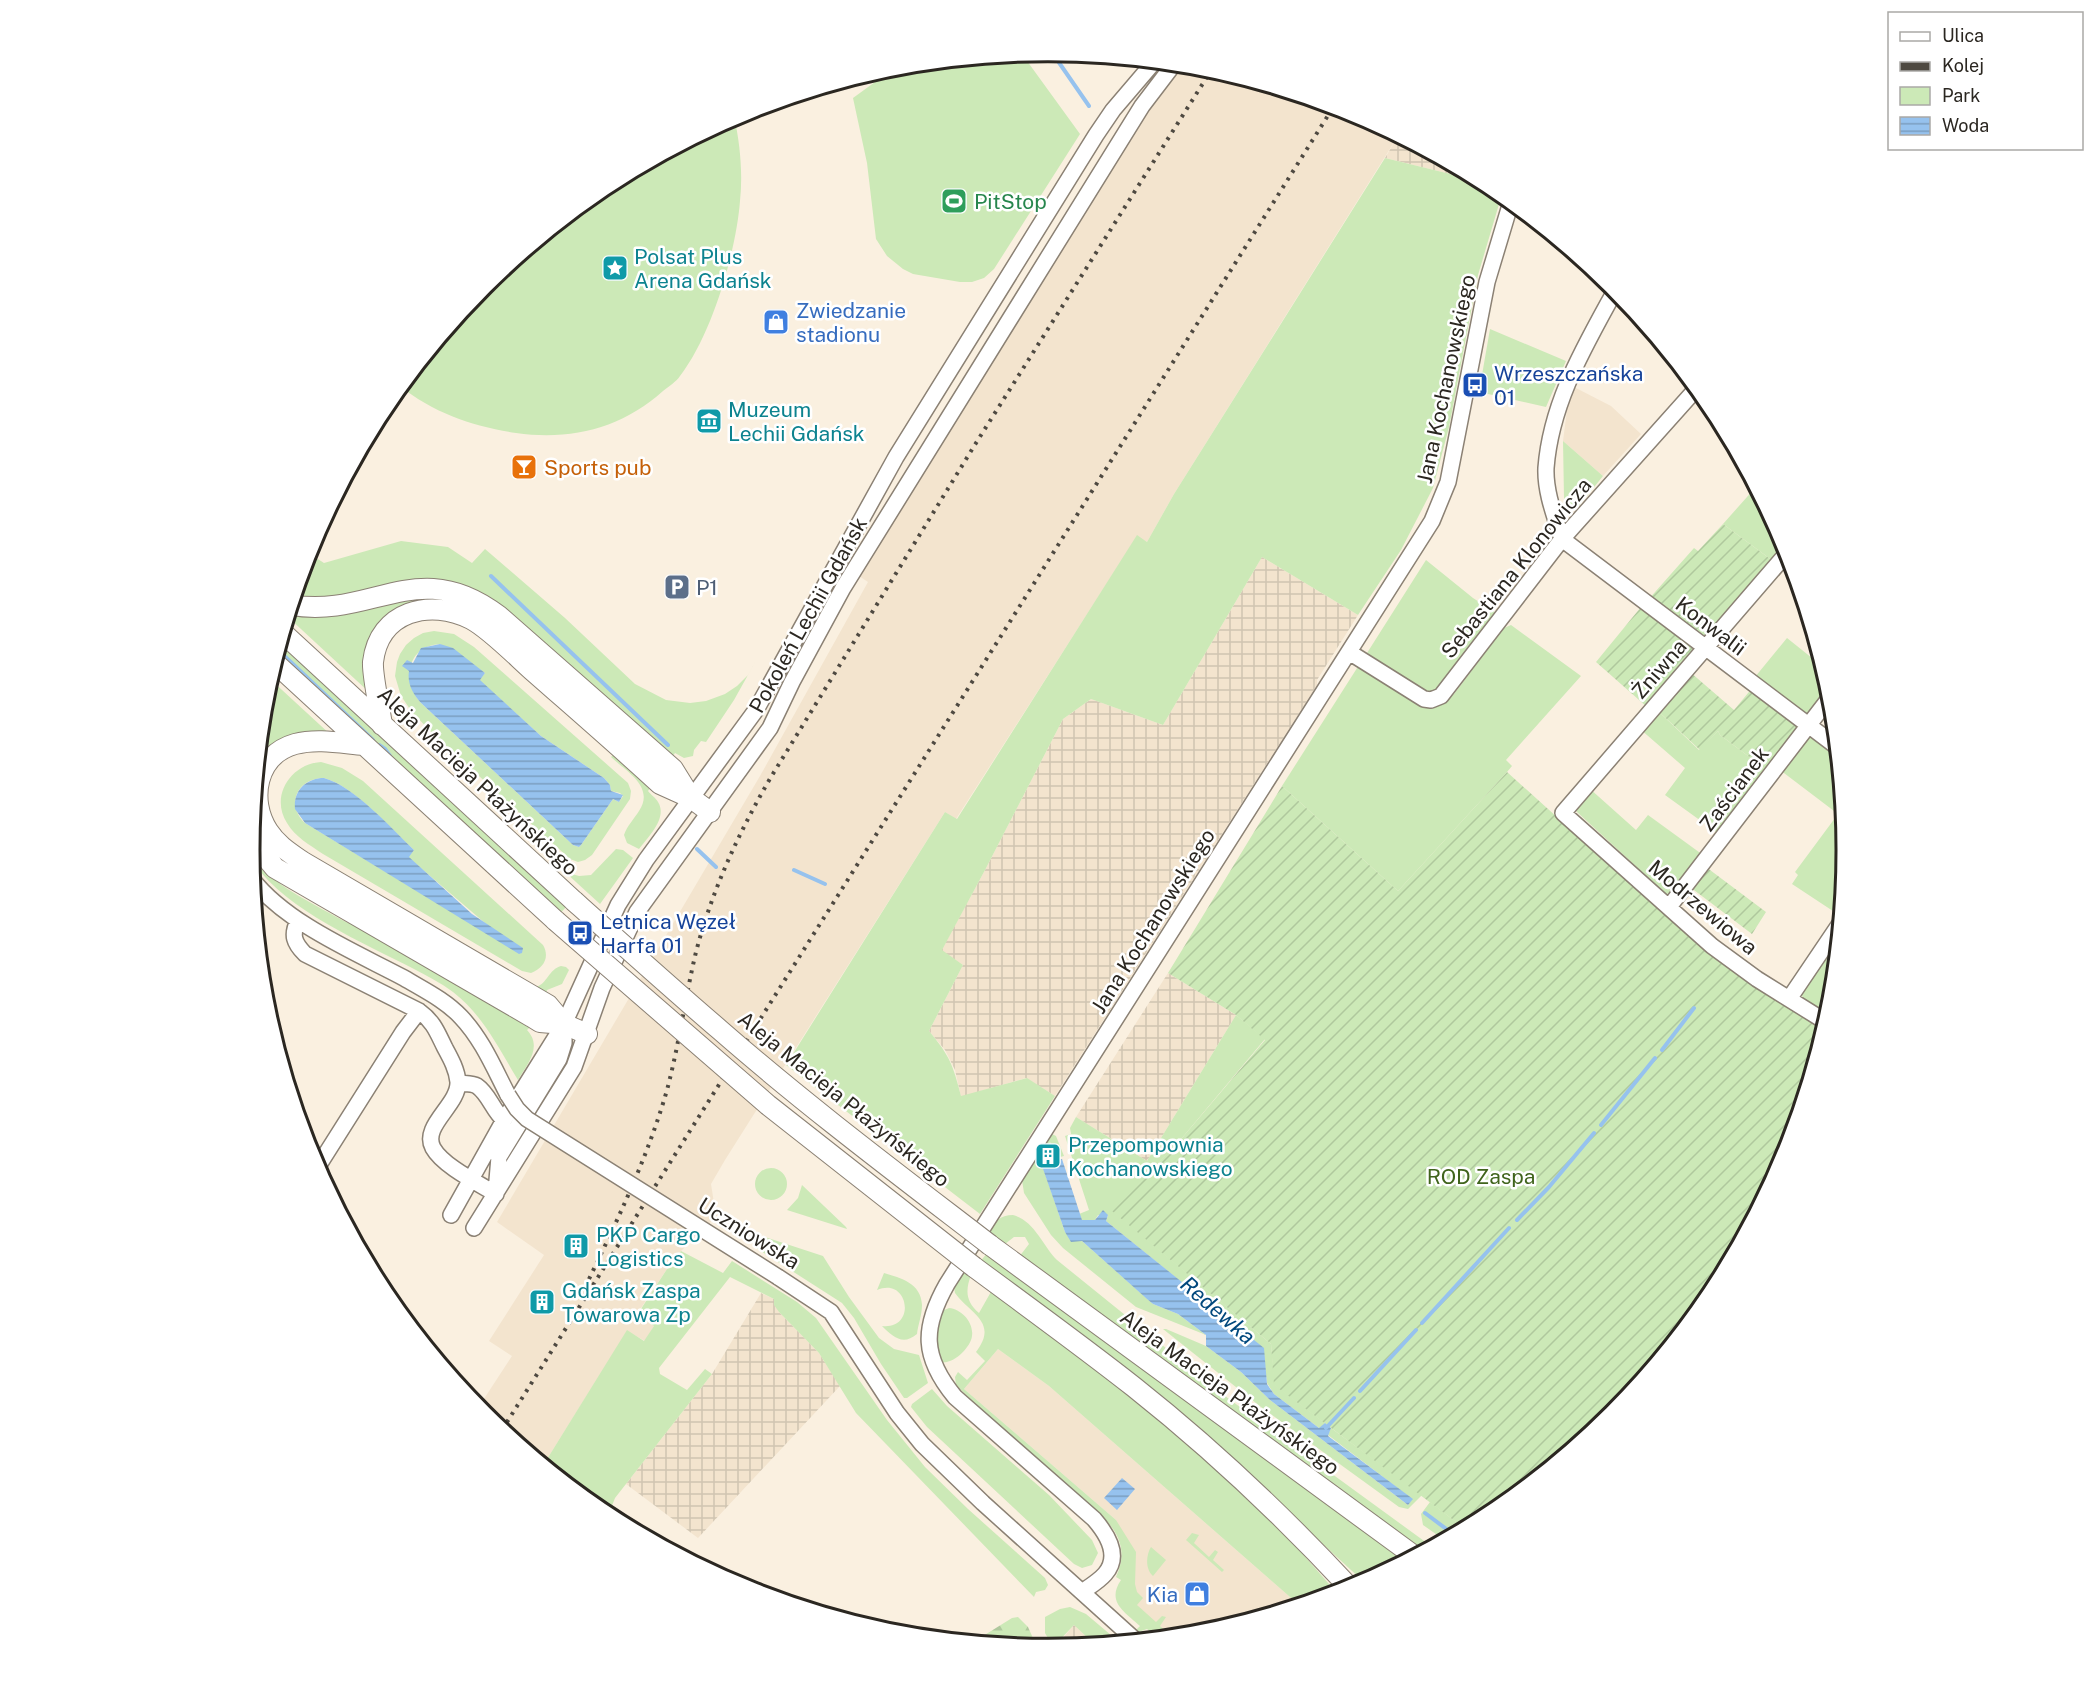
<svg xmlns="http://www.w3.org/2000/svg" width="2095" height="1699" viewBox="0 0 2095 1699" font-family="'Public Sans',sans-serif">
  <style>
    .built { fill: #f3e4ce }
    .industrial { fill: url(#industrial-grid) }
    .green { fill: #cce9b7; fill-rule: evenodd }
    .forest { fill: url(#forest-firs) }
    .garden { fill: url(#garden-furrows) }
    .water { fill: url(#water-rules) }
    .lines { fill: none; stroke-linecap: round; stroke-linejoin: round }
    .stream { stroke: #96c2ee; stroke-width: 4 }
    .minor-casing { stroke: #8b8174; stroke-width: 18 }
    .major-casing { stroke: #8b8174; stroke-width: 22 }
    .minor { stroke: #fff; stroke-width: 15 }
    .major { stroke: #fff; stroke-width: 20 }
    .rail { stroke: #4e4941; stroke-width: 4; stroke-dasharray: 3 6; stroke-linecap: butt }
    .minor-bridge-casing { stroke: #8b8174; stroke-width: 18; stroke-linecap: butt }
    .major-bridge-casing { stroke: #8b8174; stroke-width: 22; stroke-linecap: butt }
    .minor-bridge { stroke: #fff; stroke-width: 15 }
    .major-bridge { stroke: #fff; stroke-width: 20 }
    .labels { text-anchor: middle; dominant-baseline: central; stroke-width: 5; stroke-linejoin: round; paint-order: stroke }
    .leisure-label { font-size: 21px; fill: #27864d; stroke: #fff; text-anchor: start }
    .culture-label { font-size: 21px; fill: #0d838f; stroke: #fff; text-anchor: start }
    .shop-label { font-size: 21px; fill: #366cbe; stroke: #fff; text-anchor: start }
    .transit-label { font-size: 21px; fill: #164399; stroke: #fff; text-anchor: start }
    .street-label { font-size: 21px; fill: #2b2721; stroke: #fff }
    .food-label { font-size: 21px; fill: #c56008; stroke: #fff; text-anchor: start }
    .service-label { font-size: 21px; fill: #4e5e75; stroke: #fff; text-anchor: start }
    .park-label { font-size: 21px; fill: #40641c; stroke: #fff }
    .water-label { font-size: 22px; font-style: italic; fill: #01487d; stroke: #fff }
    .rim { fill: none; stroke: #2b2721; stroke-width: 3 }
  </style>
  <defs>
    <pattern id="industrial-grid" width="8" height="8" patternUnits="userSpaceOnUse" patternTransform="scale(1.5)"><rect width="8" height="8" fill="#f3e4ce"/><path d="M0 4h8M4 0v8" fill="none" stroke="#d0c4b1"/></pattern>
    <pattern id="forest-firs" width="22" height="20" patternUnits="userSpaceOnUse" patternTransform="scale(1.5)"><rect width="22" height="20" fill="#cce9b7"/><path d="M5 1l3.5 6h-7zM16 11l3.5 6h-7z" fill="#afc89d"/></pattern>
    <pattern id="garden-furrows" width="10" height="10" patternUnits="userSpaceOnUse" patternTransform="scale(1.5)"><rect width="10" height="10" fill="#cce9b7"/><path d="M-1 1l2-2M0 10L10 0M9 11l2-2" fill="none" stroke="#afc89d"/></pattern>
    <pattern id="water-rules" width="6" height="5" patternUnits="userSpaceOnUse" patternTransform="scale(1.5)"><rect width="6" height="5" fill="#96c2ee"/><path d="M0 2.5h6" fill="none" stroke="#7b9ec0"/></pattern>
  </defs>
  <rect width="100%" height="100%" fill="#faf0e0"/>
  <!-- built -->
  <path class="built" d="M1184,64L1204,66L1353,112L1398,136L1174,494L1147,542L1137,536L956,819L945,812L725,1160L711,1184L714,1203L718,1215L681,1251L669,1266L637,1314L654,1326L645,1341L627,1331L544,1464L478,1408L512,1356L489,1341L544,1255L497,1222L760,776L868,582L859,576L1148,110Z
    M1574,387L1611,406L1641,434L1603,476L1563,441L1567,410Z
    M998,1349L1049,1386L1298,1604L1203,1633L1159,1637L1136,1615L1134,1592L1116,1520L964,1389Z"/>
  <!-- industrial -->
  <path class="industrial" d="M1398,136L1487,183L1385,158Z
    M1262,557L1358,615L1317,680V685L1055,1096L1026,1078L961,1097L955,1070L945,1050L929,1031L963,965L941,951L985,870L1063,719L1091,699L1163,725Z
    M1168,973L1236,1015L1147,1161L1076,1117Z
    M761,1293L774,1299L779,1312L819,1353L840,1386L698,1538L626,1484L712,1374Z
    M1074,1625L1093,1643L1055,1647Z"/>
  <!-- green -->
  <path class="green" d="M1022,54L1080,134L994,269L984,278L972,282H960L913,274L903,269L887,256L876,239L867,163L853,98L897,66Z
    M734,116C740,143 743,173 740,201C736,252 712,335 680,376C676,382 669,386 663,391C622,428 571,441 516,433C475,427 433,413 400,386L483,285L604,185Z
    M1385,158L1487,183L1502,194L1478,275L1449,427L1433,488L1401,550L1358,615L1262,557L1163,725L1091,699L1063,719L985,870L942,950L963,965L929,1031C950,1056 953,1065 961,1096L1027,1078L1055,1096L980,1214L786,1065L945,812L957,819L1137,535L1147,542L1174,494Z
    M1490,329L1566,361L1546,407L1479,392Z
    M1563,441L1603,476L1578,507L1567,506L1564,498Z
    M1755,488L1786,546L1773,561L1723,524Z
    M401,541L448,547L472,563L485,549L565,618L635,684L666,700L690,703L706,701L725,694L737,686L748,675L758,657L734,700L706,742L701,741L694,750L693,756L684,758L675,753L673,756L475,590C429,569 387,590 340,597C325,599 309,598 294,598L307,552L324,563Z
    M1426,560L1473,598L1496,613L1435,694H1422L1367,653Z
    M419,596C447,595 467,602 491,619L665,772L663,775C621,738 580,702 539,665C516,645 493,618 464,606C437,595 405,597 384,620C366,640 361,668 370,693L288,617L289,613C334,620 375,602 419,596Z
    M1511,625L1581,676L1506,760L1512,766L1507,772L1398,891L1282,786L1359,665L1445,700L1454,694L1504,628Z
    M434,631L454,634L474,647L628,783L631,791L630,799L592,855L585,860L578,862L570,859L434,735L412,712L401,696L395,676L397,662L400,654L406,645L414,638L423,633ZM440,644L485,673L479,680L541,736L604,778L610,785L611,791L620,793L623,796L619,802L613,799L581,845L579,847L573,845L421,703C401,681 407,646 440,644Z
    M1787,638L1822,666L1829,690L1812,713L1805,715L1755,677Z
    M280,641L566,907L558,916L276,654Z
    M269,678L332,736L257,764L264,693Z
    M1657,710L1699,750L1718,731L1720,735L1768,771L1719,834L1665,795L1685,768L1640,729Z
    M1807,734L1836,751L1846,850L1839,915L1792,884L1798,875L1795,872L1838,814L1780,770Z
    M613,755L650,788L648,791C651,795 656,798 658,802C668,818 648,837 639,849L627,843L624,835C627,826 634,819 639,811C655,787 627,772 611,757Z
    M321,762L342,768L363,781L543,945C550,957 544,968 531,973L522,971L323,854C310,845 295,837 287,823C270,797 290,764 321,762ZM324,778C354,786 391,829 414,850L408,857L521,954L305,823C285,804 298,778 324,778Z
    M1589,788L1636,830L1648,815L1703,855L1675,892L1666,894L1577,812L1576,808Z
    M616,849L623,850L633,858L600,904L565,872L579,876L591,875Z
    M250,857C276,887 314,904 348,923L350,922L530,1027L527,1030C543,1047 527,1064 518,1080C499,1049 483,1015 453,992C441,983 427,976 414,969C362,942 280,908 250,857Z
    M1838,935L1831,1006L1827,1017L1804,1002L1801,992Z
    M561,966L566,967L569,970L562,984L547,990L546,994L536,987C547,984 549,969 561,966Z
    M1236,1015L1265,1039L1182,1138L1113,1211L1271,1344L1275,1385L1325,1423L1321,1428H1319L1274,1394L1267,1383L1263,1348L1106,1221L1108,1215H1098L1095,1220H1082L1079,1214L1089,1210L1065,1136L1071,1134L1070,1128L1076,1117L1147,1161Z
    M1052,1134L1056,1136L1064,1156L1060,1157L1058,1150L1055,1151L1050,1142L1049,1144L1052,1151L1043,1154L1040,1159L1065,1232L1082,1241L1153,1304L1178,1314L1206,1335L1136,1307L1063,1248L1051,1235L1024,1193L1022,1180Z
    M755 1184a16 16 0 1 1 32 0a16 16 0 1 1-32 0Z
    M802,1185L846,1227L847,1229L787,1210L798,1198Z
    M1013,1215C1034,1220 1043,1246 1057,1260L1229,1399L1431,1546L1420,1552L1019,1257L1029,1244L1025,1237H1014L1005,1244L988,1232C994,1222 1000,1215 1013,1215Z
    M765,1237L823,1256L849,1297L879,1338L894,1349L919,1355L928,1383L907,1398H904L881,1364L854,1318L842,1303L753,1246L758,1240Z
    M681,1251L723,1273L732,1261L797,1302L816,1318L887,1420L925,1467L968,1509L1045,1578L1048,1585L1045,1590L1036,1592L1034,1597L856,1413L819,1353L779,1312L774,1305V1299L730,1277L659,1368L660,1374L687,1390L705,1369L712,1374L615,1498L608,1516L544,1464L627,1330L644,1341L654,1326L637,1315L669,1266Z
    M987,1253L1405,1560L1364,1582L1222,1451L980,1262Z
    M964,1271L971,1275C965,1291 966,1302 979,1313L992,1290L1096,1366L1229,1478L1287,1536L1336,1592L1298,1604L1049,1386L998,1349L964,1389L1116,1520L1136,1552L1135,1584L1137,1592L1143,1598L1137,1605L1156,1622L1162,1616L1166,1617L1160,1626L1171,1636L1157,1637L1147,1629L1138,1632L1136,1630L1140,1626C1125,1612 1106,1602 1121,1580L1116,1577C1127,1553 1121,1534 1102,1517L999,1428L956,1385L955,1377L958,1372L967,1380L985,1361L976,1352C999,1322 970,1314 955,1293L954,1287Z
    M884,1273C901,1278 921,1283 922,1305C922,1315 918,1325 917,1334C903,1346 893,1337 882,1326C917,1330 909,1276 877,1290Z
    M949,1308C961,1309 974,1322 972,1336C971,1347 953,1365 941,1362C936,1345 937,1328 942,1311Z
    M1163,1329H1166L1206,1346L1241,1372L1270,1400L1408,1505L1412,1499L1328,1435L1331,1428L1422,1495L1408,1509L1399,1507L1261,1407Z
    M932,1389L947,1406L1049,1495L1092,1540L1098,1553L1092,1565L1082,1568L1074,1564L927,1427L911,1407L912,1404Z
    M1430,1502L1434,1505L1464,1528L1443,1539L1423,1525L1421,1514Z
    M1192,1533L1199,1535L1194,1543L1209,1557L1215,1550L1218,1552L1213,1560L1224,1570L1222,1572L1186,1540Z
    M1151,1547L1166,1560L1153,1576C1145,1569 1146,1555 1151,1547Z
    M1070,1607L1086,1614L1118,1641L1093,1643L1074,1625L1053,1647L1045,1633V1617L1060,1609Z"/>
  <!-- forest -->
  <path class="forest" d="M1018,1617L1028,1627L1037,1647L975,1641L1012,1618Z"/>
  <!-- garden -->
  <path class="garden" d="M1723,524L1773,561L1704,642L1648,600L1694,548L1698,551Z
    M1641,607L1691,645L1693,651L1647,707L1596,662Z
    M1690,672L1734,710L1753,687L1800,722V729L1768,771L1720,735L1718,731L1700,750L1657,710Z
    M1507,772L1663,913L1709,951L1824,1026L1785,1155L1711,1293L1612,1414L1491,1514L1464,1528L1274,1385L1271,1344L1112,1211L1182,1138L1265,1040L1236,1015L1168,973L1282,786L1398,891Z
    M1706,867L1766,912L1752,934L1690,887Z"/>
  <!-- water -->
  <path class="water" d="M440,644L453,648L485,673L480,680L541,736L604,778L610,785L611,791L623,795L619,802L613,799L581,845L579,847L573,845L421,703C413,694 407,684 409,671L402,666L407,660L413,663L421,648Z
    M324,778C354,786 392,829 414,850L409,857L472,914L523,948L522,953L519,954L305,823L295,809C293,790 307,778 324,778Z
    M1062,1159L1082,1220H1095L1103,1210L1108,1215L1106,1221L1264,1348L1267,1384L1274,1394L1319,1428L1325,1423L1331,1428L1328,1436L1413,1499L1408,1505L1270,1400L1241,1372L1206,1346V1335L1178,1314L1153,1304L1147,1299L1082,1241L1071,1242L1065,1232L1042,1166Z
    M1122,1478L1135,1489L1117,1510L1104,1498Z"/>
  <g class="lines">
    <!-- stream -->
    <path class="stream" d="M1051,51L1089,106
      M491,576L668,745
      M278,650L373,740
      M379,745L385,749L390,756
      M697,849L716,867
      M794,870L825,884
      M1662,1050L1694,1008
      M1601,1125L1655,1058
      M1517,1220L1549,1187L1594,1133
      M1422,1323L1509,1228
      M1360,1391L1416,1330
      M1326,1428L1354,1398
      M1425,1513L1453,1534"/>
    <!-- minor casing -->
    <g class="minor-casing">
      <path id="minor" d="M1562,539L1836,746
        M1562,539C1555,517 1545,492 1546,468C1551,402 1585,346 1616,289
        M1788,552L1563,813L1712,946L1757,979L1826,1022
        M1349,652L1424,699L1431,700L1441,696L1562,539L1697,388
        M252,879C286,923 355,952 404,978C424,990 445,1000 461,1017C482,1039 494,1068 508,1095
        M1669,907L1831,696
        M298,921C291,935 294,943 305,954L419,1011C434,1022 437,1032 445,1048C451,1059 457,1070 458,1082C459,1105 421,1126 433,1148C443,1166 478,1183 496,1194
        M1789,999L1839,925
        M458,1083C464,1084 472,1083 477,1086C489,1094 493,1111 504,1120
        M317,1168L403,1032L419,1011
        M496,1192L499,1157L559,1059L564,1043V1027
        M451,1215L504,1120L564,1024L618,905L646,860L756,710L896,457L1096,135L1113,110L1154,62
        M474,1228L574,1067L602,988L637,912L770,728L792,682L843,588L1142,106L1174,64
        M778,1277L831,1312L897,1413L922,1444L983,1503L1134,1639
        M1082,1592C1089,1587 1099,1581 1105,1574C1121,1556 1107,1534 1094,1519L955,1397C922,1357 922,1328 947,1284L1432,521L1448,482L1487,282L1511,202"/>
    </g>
    <!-- major casing -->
    <g class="major-casing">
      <path id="major" d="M291,605C373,619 418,554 499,616L673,769L691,798
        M283,633L574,901
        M274,662L556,921
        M382,725C380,710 372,675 373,662C379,611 430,598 471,619C490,629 517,657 534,672C576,709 619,746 660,784L691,798L710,812
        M364,745C341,743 317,738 295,744C256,755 248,800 268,831C277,845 290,853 303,862L548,1005L564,1024
        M250,838L275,868L532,1017L540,1022L564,1024L587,1034
        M990,1245L1413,1555
        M974,1267C1028,1307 1082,1346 1134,1387C1211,1448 1283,1516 1350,1588"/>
    </g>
    <!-- minor -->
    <use href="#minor" class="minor"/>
    <!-- major -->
    <use href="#major" class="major"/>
    <!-- rail -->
    <path class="rail" d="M589,1279C619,1217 648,1156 667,1090C679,1045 685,998 696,952C712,890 739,832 771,777L976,443L1212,69
      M502,1430L1334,106"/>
    <!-- minor-bridge casing -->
    <g class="minor-bridge-casing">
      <path id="minor-bridge" d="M508,1095L517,1109L527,1119L778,1277"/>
    </g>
    <!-- major-bridge casing -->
    <g class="major-bridge-casing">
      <path id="major-bridge" d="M574,901C622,944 671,988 720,1030C807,1106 899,1175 990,1245
        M556,921L768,1105L974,1267"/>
    </g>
    <!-- minor-bridge -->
    <use href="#minor-bridge" class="minor-bridge"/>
    <!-- major-bridge -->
    <use href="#major-bridge" class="major-bridge"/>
  </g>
  <!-- icons -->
  <defs>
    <g id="stadium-square" transform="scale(1.35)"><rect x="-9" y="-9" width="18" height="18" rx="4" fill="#2e9e5b" stroke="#fff"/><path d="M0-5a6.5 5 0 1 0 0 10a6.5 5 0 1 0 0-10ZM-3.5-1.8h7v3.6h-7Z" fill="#fff"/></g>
    <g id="sight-square" transform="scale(1.35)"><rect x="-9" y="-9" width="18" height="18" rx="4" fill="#0f9aa8" stroke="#fff"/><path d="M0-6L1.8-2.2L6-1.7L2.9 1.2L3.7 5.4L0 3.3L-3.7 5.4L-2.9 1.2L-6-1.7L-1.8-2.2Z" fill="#fff"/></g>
    <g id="shop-square" transform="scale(1.35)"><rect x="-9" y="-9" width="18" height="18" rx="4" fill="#3f7fe0" stroke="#fff"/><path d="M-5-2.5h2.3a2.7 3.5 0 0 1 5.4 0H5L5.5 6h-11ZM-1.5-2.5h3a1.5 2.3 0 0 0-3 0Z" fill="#fff"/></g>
    <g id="bus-square" transform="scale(1.35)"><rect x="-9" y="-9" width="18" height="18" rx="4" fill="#1a4fb4" stroke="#fff"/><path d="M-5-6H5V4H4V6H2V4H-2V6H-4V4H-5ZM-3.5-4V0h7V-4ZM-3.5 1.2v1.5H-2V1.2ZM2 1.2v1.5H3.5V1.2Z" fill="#fff"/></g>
    <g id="museum-square" transform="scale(1.35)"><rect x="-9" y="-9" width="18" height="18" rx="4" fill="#0f9aa8" stroke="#fff"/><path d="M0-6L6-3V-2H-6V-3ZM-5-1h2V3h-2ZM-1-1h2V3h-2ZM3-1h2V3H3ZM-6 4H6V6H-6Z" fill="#fff"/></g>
    <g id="bar-square" transform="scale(1.35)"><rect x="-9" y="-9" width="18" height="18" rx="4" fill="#e8710a" stroke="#fff"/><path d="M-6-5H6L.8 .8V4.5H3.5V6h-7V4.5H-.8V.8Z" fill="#fff"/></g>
    <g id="parking-square" transform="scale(1.35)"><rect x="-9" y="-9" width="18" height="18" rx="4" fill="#5c6f8a" stroke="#fff"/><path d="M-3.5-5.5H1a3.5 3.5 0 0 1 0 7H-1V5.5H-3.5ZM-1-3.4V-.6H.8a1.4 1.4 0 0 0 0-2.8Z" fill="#fff"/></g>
    <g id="building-square" transform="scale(1.35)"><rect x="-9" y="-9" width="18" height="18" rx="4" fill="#0f9aa8" stroke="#fff"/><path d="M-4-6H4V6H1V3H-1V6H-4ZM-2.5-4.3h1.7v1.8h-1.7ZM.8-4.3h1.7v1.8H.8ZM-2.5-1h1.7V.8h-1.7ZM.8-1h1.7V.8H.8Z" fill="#fff"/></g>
  </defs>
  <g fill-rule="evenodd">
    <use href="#stadium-square" x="954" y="201"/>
    <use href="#sight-square" x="615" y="268"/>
    <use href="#shop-square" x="776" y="322"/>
    <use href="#bus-square" x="1475" y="385"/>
    <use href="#museum-square" x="709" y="421"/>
    <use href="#bar-square" x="524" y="467"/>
    <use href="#parking-square" x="677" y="587"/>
    <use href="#bus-square" x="580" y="933"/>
    <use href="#building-square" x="1048" y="1156"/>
    <use href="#building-square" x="576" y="1246"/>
    <use href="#building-square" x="542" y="1302"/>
    <use href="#shop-square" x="1197" y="1594"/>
  </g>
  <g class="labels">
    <!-- leisure labels -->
    <g class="leisure-label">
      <text x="974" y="201">PitStop</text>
    </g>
    <!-- culture labels -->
    <g class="culture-label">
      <text x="634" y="256">Polsat Plus<tspan x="634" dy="24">Arena Gdańsk</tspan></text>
      <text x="728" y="409">Muzeum<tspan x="728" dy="24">Lechii Gdańsk</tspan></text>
      <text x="1068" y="1144">Przepompownia<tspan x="1068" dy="24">Kochanowskiego</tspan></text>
      <text x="596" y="1234">PKP Cargo<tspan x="596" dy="24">Logistics</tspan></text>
      <text x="562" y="1290">Gdańsk Zaspa<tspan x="562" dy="24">Towarowa Zp</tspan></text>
    </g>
    <!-- shop labels -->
    <g class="shop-label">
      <text x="796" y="310">Zwiedzanie<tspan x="796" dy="24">stadionu</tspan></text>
      <text x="1178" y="1594" text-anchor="end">Kia</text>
    </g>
    <!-- transit labels -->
    <g class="transit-label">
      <text x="1494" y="373">Wrzeszczańska<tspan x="1494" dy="24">01</tspan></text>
      <text x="600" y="921">Letnica Węzeł<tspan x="600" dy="24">Harfa 01</tspan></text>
    </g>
    <!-- street labels -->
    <g class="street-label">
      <text transform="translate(1446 379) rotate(-78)">Jana Kochanowskiego</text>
      <text transform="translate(1516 568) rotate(-51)">Sebastiana Klonowicza</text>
      <text transform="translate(808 615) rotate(-61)">Pokoleń Lechii Gdańsk</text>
      <text transform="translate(1711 626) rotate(37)">Konwalii</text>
      <text transform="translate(1659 669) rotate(-49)">Żniwna</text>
      <text transform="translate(478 781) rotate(43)">Aleja Macieja Płażyńskiego</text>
      <text transform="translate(1734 789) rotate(-53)">Zaścianek</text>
      <text transform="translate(1703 907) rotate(40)">Modrzewiowa</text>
      <text transform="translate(1153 921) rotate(-58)">Jana Kochanowskiego</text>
      <text transform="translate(844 1099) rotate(39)">Aleja Macieja Płażyńskiego</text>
      <text transform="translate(749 1233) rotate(32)">Uczniowska</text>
      <text transform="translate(1230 1392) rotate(36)">Aleja Macieja Płażyńskiego</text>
    </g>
    <!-- food labels -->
    <g class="food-label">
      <text x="544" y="467">Sports pub</text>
    </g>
    <!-- service labels -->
    <g class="service-label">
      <text x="696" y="587">P1</text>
    </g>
    <!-- park labels -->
    <g class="park-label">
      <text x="1481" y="1176">ROD Zaspa</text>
    </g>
    <!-- water labels -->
    <g class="water-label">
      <text transform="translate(1218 1310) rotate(41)">Redewka</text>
    </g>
  </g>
  <!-- crop -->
  <path d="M0 0H2095V1699H0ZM260 850a788 788 0 1 1 1576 0a788 788 0 1 1-1576 0Z" fill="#fff" fill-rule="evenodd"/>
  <path class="rim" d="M260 850a788 788 0 1 1 1576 0a788 788 0 1 1-1576 0Z"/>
  <!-- legend -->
  <rect x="1888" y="12" width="195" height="138" fill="#ffffff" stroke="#aaa9a6" stroke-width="1.5"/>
  <rect x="1900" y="32" width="30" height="9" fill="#ffffff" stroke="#aaa9a6" stroke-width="1.5"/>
  <text x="1942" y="42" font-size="18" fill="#2b2721">Ulica</text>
  <rect x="1900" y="62" width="30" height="9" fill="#4e4941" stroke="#aaa9a6" stroke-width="1.5"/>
  <text x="1942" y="72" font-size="18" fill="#2b2721">Kolej</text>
  <rect x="1900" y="87" width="30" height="18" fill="#cce9b7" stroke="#aaa9a6" stroke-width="1.5"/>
  <text x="1942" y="102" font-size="18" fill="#2b2721">Park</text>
  <rect x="1900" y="117" width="30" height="18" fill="url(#water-rules)" stroke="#aaa9a6" stroke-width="1.5"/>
  <text x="1942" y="132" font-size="18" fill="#2b2721">Woda</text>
</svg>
